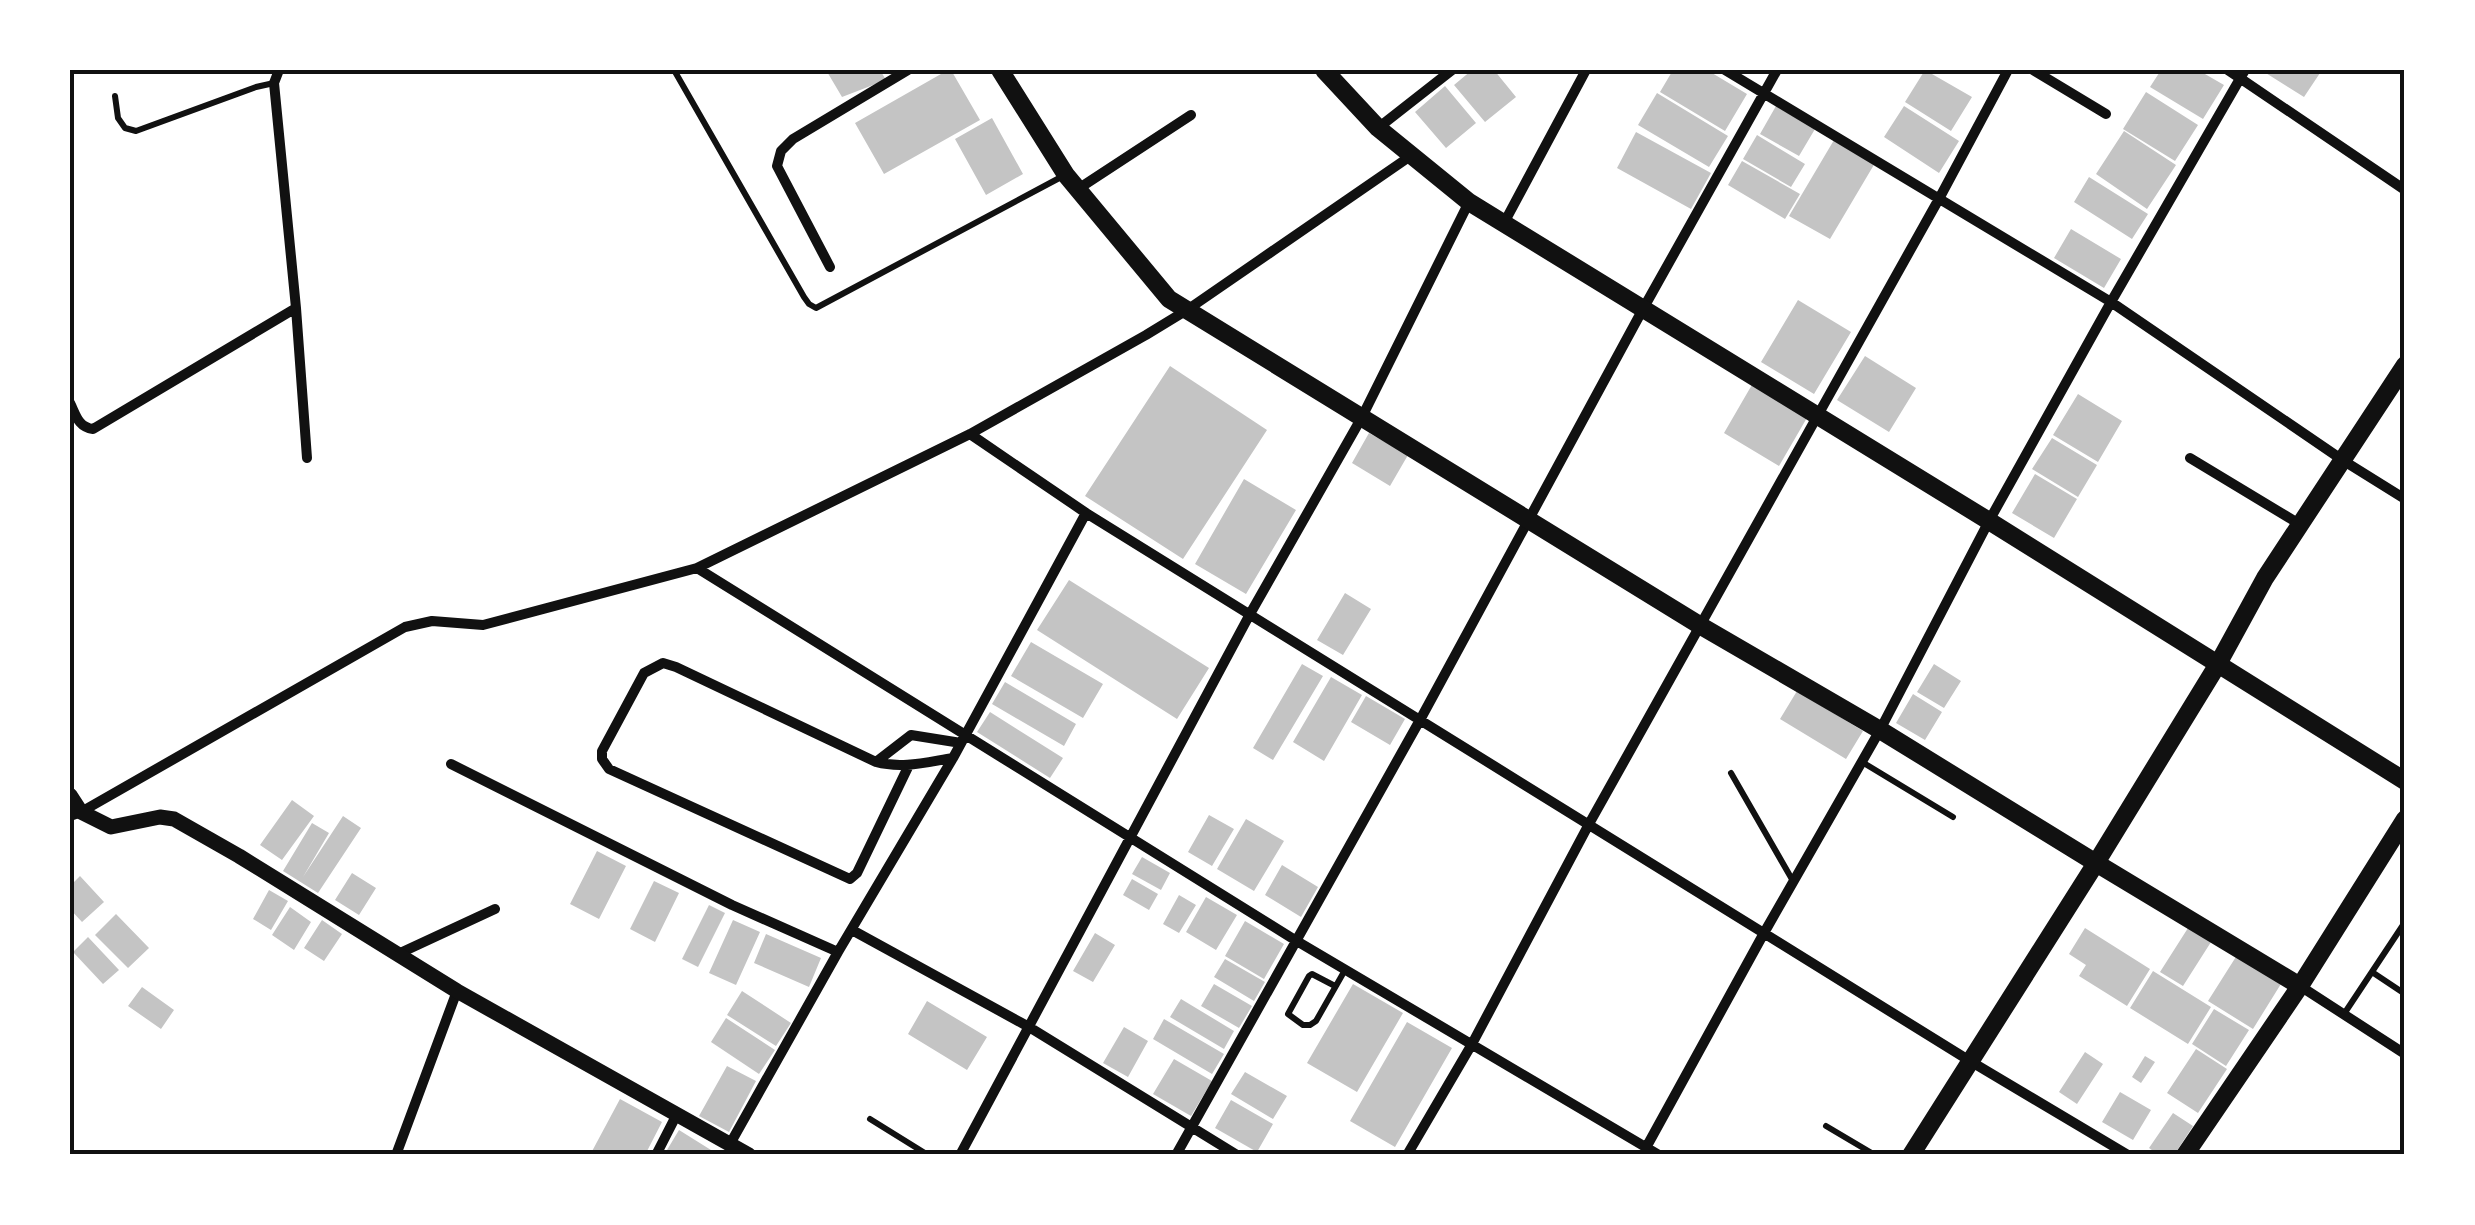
<svg xmlns="http://www.w3.org/2000/svg" width="2475" height="1225" viewBox="0 0 2475 1225" font-family="'Fira Sans Condensed',sans-serif">
  <style>
    .building { fill: #c4c4c4 }
    .lines { fill: none; stroke-linecap: round; stroke-linejoin: round }
    .service { stroke: #111; stroke-width: 6 }
    .minor { stroke: #111; stroke-width: 10 }
    .tertiary { stroke: #111; stroke-width: 15 }
    .secondary { stroke: #111; stroke-width: 18 }
    .neatline { fill: none; stroke: #111; stroke-width: 4 }
  </style>
  <rect width="100%" height="100%" fill="#fff"/>
  <!-- building -->
  <path class="building" d="M826,70H880L886,80L842,97Z
    M948,70H951L980,120L884,174L855,123Z
    M1472,70H1494L1516,97L1485,122L1454,85Z
    M1673,70H1707L1747,94L1725,131L1660,92Z
    M1925,70L1972,97L1951,131L1905,102Z
    M2161,70H2198L2224,85L2203,119L2150,87Z
    M2261,70H2322L2304,97Z
    M1445,86L1476,123L1446,148L1415,112Z
    M2146,92L2198,125L2175,161L2123,129Z
    M1657,93L1728,136L1709,167L1638,125Z
    M1776,106L1815,129L1799,156L1760,134Z
    M1904,106L1959,141L1939,173L1884,137Z
    M992,118L1023,174L986,195L955,139Z
    M2124,131L2176,165L2147,209L2096,174Z
    M1636,132L1711,173L1691,209L1617,168Z
    M1757,135L1805,164L1791,187L1743,159Z
    M1834,140L1875,163L1830,239L1789,216Z
    M1742,161L1800,194L1785,219L1728,185Z
    M2089,177L2148,214L2132,239L2074,202Z
    M2071,229L2121,259L2104,288L2054,258Z
    M1798,300L1851,332L1814,394L1761,362Z
    M1865,356L1916,388L1889,432L1837,400Z
    M1170,366L1267,430L1183,559L1085,496Z
    M1753,383L1808,416L1779,466L1724,433Z
    M2078,394L2122,421L2098,462L2053,435Z
    M1369,433L1408,455L1390,486L1352,463Z
    M2052,438L2097,465L2078,497L2032,469Z
    M2035,474L2077,499L2054,538L2012,513Z
    M1244,479L1296,510L1246,594L1195,564Z
    M1069,580L1209,668L1177,719L1037,630Z
    M1345,593L1371,609L1343,655L1317,640Z
    M1031,642L1103,684L1083,718L1011,676Z
    M1302,664L1323,676L1273,760L1253,748Z
    M1934,664L1961,681L1944,708L1917,692Z
    M1331,677L1362,695L1324,761L1293,742Z
    M1005,682L1076,724L1064,746L992,704Z
    M1797,691L1863,731L1846,759L1780,719Z
    M1913,694L1942,712L1925,740L1896,723Z
    M1366,696L1405,719L1390,745L1351,722Z
    M990,712L1063,758L1050,778L977,732Z
    M292,800L314,816L282,860L260,845Z
    M1209,815L1234,829L1212,866L1188,852Z
    M343,816L361,828L318,893L283,871L312,823L329,833L303,877Z
    M1246,819L1284,841L1254,891L1217,869Z
    M597,851L626,866L599,919L570,904Z
    M1142,857L1170,873L1161,890L1132,874Z
    M1282,865L1318,887L1301,917L1265,895Z
    M352,873L376,888L359,915L335,900Z
    M80,876L104,902L82,922L70,909V886Z
    M1132,879L1158,894L1149,910L1123,895Z
    M654,881L679,893L655,942L630,929Z
    M269,890L288,901L271,930L253,919Z
    M1179,895L1196,905L1179,933L1163,924Z
    M1206,897L1237,915L1216,950L1186,932Z
    M709,905L725,913L698,967L682,959Z
    M290,907L311,922L294,950L272,935Z
    M116,914L149,948L128,968L95,935Z
    M322,920L342,934L324,961L304,948Z
    M733,920L760,932L736,985L709,973Z
    M1245,921L1284,944L1264,979L1225,956Z
    M2085,928L2150,969L2127,1006L2079,976L2086,965L2069,954Z
    M2188,928L2211,942L2183,986L2160,972Z
    M1095,933L1115,945L1093,982L1073,971Z
    M766,934L821,958L809,987L754,963Z
    M88,937L119,970L103,984L73,952Z
    M2239,952L2284,979L2253,1029L2208,1001Z
    M1225,959L1265,982L1254,1001L1214,977Z
    M2153,971L2211,1007L2188,1044L2130,1008Z
    M1214,984L1252,1006L1239,1028L1201,1006Z
    M1353,984L1403,1013L1357,1092L1307,1063Z
    M142,987L174,1010L161,1029L128,1006Z
    M742,991L791,1023L776,1046L727,1015Z
    M1181,999L1234,1031L1224,1049L1170,1017Z
    M927,1001L987,1037L967,1070L908,1034Z
    M2214,1009L2249,1030L2226,1066L2192,1044Z
    M726,1018L775,1050L759,1074L711,1042Z
    M1164,1019L1224,1054L1212,1074L1153,1039Z
    M1407,1022L1452,1048L1395,1147L1350,1121Z
    M1124,1027L1148,1041L1128,1077L1103,1063Z
    M2196,1049L2227,1069L2198,1113L2167,1093Z
    M2085,1052L2103,1064L2077,1104L2059,1092Z
    M2145,1056L2155,1062L2141,1083L2132,1077Z
    M1174,1059L1212,1081L1191,1116L1153,1094Z
    M727,1066L756,1081L729,1132L699,1116Z
    M1245,1072L1287,1096L1273,1119L1231,1094Z
    M2120,1092L2151,1110L2133,1140L2102,1122Z
    M620,1099L662,1122L645,1155H590Z
    M1231,1100L1273,1124L1257,1152L1215,1128Z
    M2173,1113L2193,1126L2174,1155H2159L2149,1148Z
    M679,1130L719,1155H664Z"/>
  <g class="lines">
    <!-- service -->
    <path class="service" d="M674,70L804,297L809,304L816,308L1065,175
      M115,96L118,118L125,128L136,131L256,87L274,83
      M1862,762L1953,817
      M1731,773L1793,881
      M2372,972L2405,994
      M1335,986L1312,974L1309,976L1288,1014L1303,1025H1310L1316,1021L1345,970
      M2344,1014L2405,922
      M870,1119L928,1155
      M1826,1126L1875,1155"/>
    <!-- minor -->
    <path class="minor" d="M279,70L274,83L296,308L307,458
      M1725,70L2111,302L2344,461L2405,499
      M2033,70L2106,114
      M2228,70L2405,190
      M1378,128L1452,70
      M1078,189L1191,115
      M1504,223L1586,70
      M830,267L777,166L781,151L793,139L908,70
      M70,403C76,415 78,427 93,429L296,308
      M970,434L1086,513L1970,1061L2128,1155
      M2190,458L2301,525
      M697,568L1295,940L1659,1155
      M876,762L911,735L961,743
      M451,764L732,905L838,952
      M909,765L857,873L850,879L609,769L602,759V751L644,673L663,663L676,667L876,762C902,769 927,762 953,758
      M70,816L81,812L405,627L432,621L483,625L697,568L970,434L1146,335L1187,310L1412,155
      M852,930L1029,1027L1237,1155
      M398,954L495,909
      M2300,986L2405,1054
      M730,1144L838,952L953,758L1086,513
      M396,1155L457,991
      M656,1155L677,1114
      M960,1155L1250,614L1362,417L1469,202
      M1176,1155L1420,720L1643,309L1777,70
      M1407,1155L1472,1044L1589,824L1940,197L2008,70
      M1642,1155L1764,933L1880,730L1989,521L2111,302L2245,70"/>
    <!-- tertiary -->
    <path class="tertiary" d="M70,795L81,812L111,827L160,817L174,819L239,856L457,991L749,1155"/>
    <!-- secondary -->
    <path class="secondary" d="M1000,70L1066,175L1169,299L1701,626L1880,730L2096,863L2300,986
      M1324,70L1378,128L1469,202L1989,521L2405,781
      M1911,1155L2096,863L2218,664L2265,578L2405,365
      M2185,1155L2300,986L2405,819"/>
  </g>
  <!-- border -->
  <rect width="2475" height="1225" fill="none" stroke="#ffffff" stroke-width="145"/>
  <rect x="72" y="72" width="2330" height="1080" class="neatline"/>
</svg>
